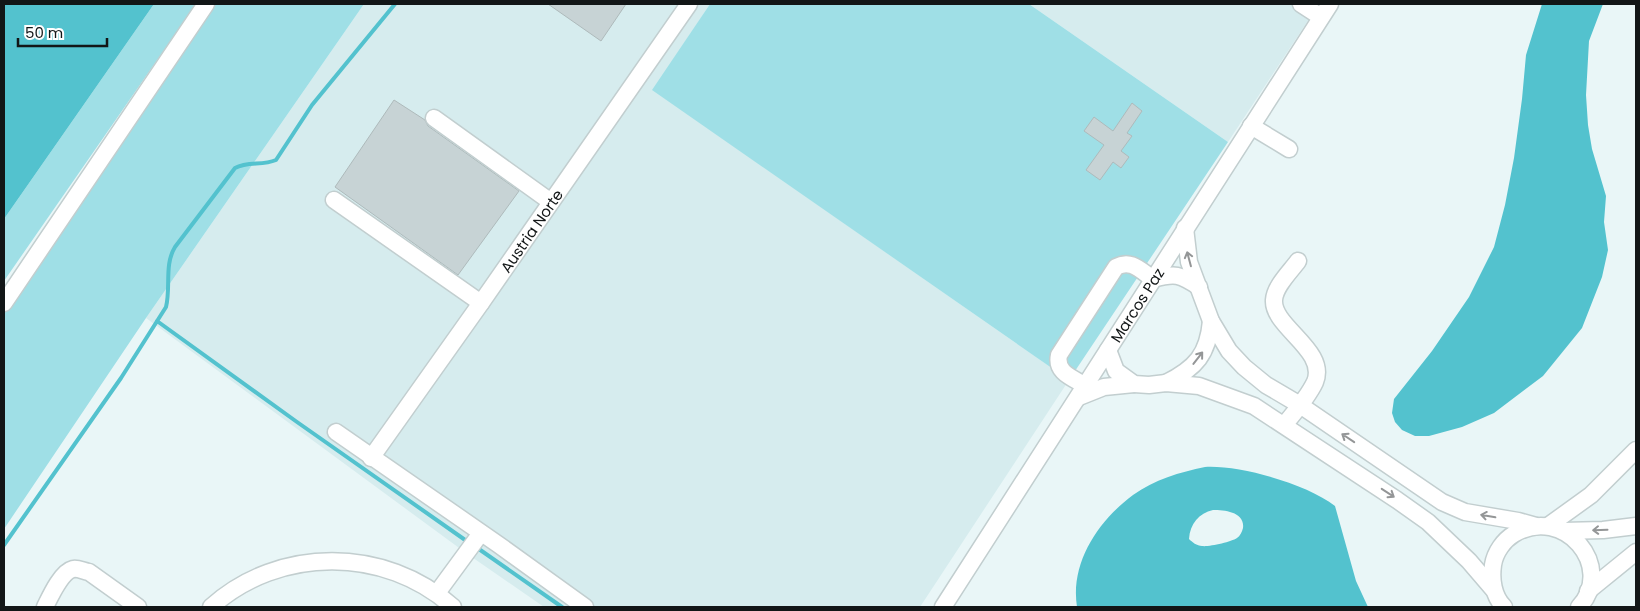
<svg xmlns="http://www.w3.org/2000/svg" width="1640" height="611" viewBox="0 0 1640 611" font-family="Poppins,sans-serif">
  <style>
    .built { fill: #d6ecee }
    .green { fill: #9fdfe6 }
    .water { fill: #53c2ce; fill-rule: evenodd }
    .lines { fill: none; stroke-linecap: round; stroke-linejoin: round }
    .stream { stroke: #53c2ce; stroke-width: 4 }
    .building { fill: #c7d3d5; stroke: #aebabb }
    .minor-casing { stroke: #c2cecf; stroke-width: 19 }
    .minor { stroke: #fff; stroke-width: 16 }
    .oneway { stroke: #949697 }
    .labels { text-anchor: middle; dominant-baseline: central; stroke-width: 4.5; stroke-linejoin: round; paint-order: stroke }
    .street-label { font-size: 15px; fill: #121617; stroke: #fff }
  </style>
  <rect width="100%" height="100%" fill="#e9f6f7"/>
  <!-- built -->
  <path class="built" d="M364,4H710L653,90L1069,380L920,607H544L466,553L146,318Z
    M1029,4H1319L1228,142Z"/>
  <!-- green -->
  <path class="green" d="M154,4H196L4,281V219Z
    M214,4H364L146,318L4,529V311Z
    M710,4H1029L1228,142L1069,380L652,90Z"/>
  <!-- water -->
  <path class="water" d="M4,4H154L4,219Z
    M1542,4H1603L1589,41L1586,95L1588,125L1592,149L1606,196L1604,222L1608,250L1602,277L1582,328L1543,376L1494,413L1462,427L1429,436H1415L1402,430L1395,422L1392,413L1394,399L1432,351L1469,297L1494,247L1505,205L1514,158L1522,99L1526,55Z
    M1205,467C1240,465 1307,484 1335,506L1356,581L1368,607H1077C1070,563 1098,521 1133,495C1154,480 1180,472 1205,467ZM1213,510C1225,510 1245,512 1243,528C1242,532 1240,536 1237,538C1231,542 1209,547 1202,546C1197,546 1192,542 1189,539C1190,524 1199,513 1213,510Z"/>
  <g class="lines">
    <!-- stream -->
    <path class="stream" d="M157,321L297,422L468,542
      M4,545L121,378L166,307C171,287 164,265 175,247L235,168C248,161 262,166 276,160L312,105L395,4
      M476,547L562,607"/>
  </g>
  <!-- building -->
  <path class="building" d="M548,4H626L601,41Z
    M394,100L425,120L428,126L519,191L458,275L335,187Z
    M1132,103L1142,111L1127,133L1132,136L1121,151L1129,157L1121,168L1113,162L1100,180L1086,170L1104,145L1084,131L1094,117L1113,131Z"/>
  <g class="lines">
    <!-- minor casing -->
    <g class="minor-casing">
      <g id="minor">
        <path d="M1301,4L1321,17"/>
        <path d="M434,118L551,202"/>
        <path d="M1251,126L1289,149"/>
        <path d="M334,200L481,303"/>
        <path d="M1185,228L1189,262L1211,321L1229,351L1244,367L1266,385L1300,405L1442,502L1465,512L1518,521L1536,526"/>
        <path d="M4,303L206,4"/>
        <path d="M1108,350L1116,371L1134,384L1149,385L1166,383L1199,386L1254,406L1397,500L1428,522L1469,561L1493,589"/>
        <path d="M1166,383C1196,368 1208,354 1211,321"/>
        <path d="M1086,386C1073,378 1055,373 1059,355L1116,267C1131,259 1140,270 1153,279C1175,273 1180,274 1199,287"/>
        <path d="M1079,397L1104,387L1134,384"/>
        <path d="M1284,425C1295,412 1308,397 1315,382C1328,350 1272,327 1274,300C1275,286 1290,272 1298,261"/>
        <path d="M336,432L499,545L585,607"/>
        <path id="s1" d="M371,458L481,303L689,4"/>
        <path d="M1548,526L1591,495L1636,450"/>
        <path d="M1563,531L1603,530L1636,526"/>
        <path d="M1588,591L1636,552"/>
        <path d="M437,593L481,533"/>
        <path d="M45,607C50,597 61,572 73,569C78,568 83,571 89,572L138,607"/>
        <path d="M211,607C279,546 385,546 453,607"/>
        <path id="s2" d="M943,607L1330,4"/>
        <path d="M1504,607C1493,596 1491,579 1493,565C1495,552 1504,540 1514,534C1564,504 1616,567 1579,607"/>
      </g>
    </g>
    <!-- minor -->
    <use href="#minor" class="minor"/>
  </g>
  <!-- one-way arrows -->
  <defs><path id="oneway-shaft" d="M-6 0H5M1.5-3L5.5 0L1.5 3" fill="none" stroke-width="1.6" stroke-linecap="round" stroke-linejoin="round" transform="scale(1.25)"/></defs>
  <g class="oneway">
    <use href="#oneway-shaft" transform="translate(1189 259) rotate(-105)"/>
    <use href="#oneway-shaft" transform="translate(1198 358) rotate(-52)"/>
    <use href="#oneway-shaft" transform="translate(1348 438) rotate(-146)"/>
    <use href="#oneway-shaft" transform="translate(1388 493) rotate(33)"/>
    <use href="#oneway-shaft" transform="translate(1488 516) rotate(-170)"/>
    <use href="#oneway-shaft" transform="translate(1600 530) rotate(178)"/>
  </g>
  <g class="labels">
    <!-- street labels -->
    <g class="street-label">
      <text stroke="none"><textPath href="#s1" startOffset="278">Austria Norte</textPath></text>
      <text stroke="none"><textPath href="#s2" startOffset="359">Marcos Paz</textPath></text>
    </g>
  </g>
  <!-- border -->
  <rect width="1640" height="611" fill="none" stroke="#121617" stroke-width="10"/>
  <!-- scale -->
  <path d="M18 38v8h89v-8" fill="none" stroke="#121617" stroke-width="2.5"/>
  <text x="25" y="38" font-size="15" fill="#121617" stroke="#ffffff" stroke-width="4" paint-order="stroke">50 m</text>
</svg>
